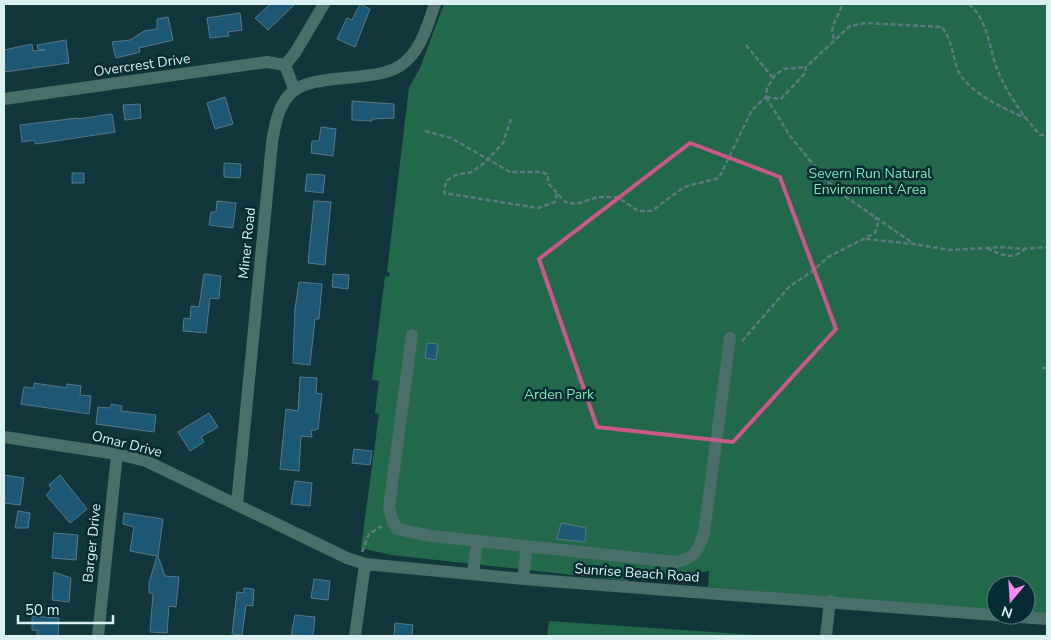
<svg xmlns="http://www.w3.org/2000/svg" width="1051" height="640" viewBox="0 0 1051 640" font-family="'Nunito Sans',sans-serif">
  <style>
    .green { fill: #22694b }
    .building { fill: #1c5873; stroke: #597788 }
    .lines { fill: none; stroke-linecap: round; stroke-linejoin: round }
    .path { stroke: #5b7b7f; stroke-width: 2.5; stroke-dasharray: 5 2.5; stroke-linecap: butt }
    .minor { stroke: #4a6e69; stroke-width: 12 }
    .marked { fill: none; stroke: #ca5989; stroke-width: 4; stroke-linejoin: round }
    .labels { text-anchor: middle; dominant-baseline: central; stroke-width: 5; stroke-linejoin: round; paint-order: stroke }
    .street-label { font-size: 14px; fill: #dcf0f3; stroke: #052c32 }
    .park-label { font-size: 14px; fill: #7de9b7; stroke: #052c32 }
  </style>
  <rect width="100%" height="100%" fill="#11373c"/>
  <!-- green -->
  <path class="green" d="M444,4H1047V615L1026,613V585H996V611L708,587L709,571L672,577L629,574L628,581L391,555L361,548L379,414L375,413L379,381L372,380L385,276L389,277L390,273L387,272L409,87L420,68Z
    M549,621L772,636H547Z"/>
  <!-- building -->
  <path class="building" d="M270,4H295L268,30L255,18Z
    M360,4L370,9L355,47L337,39L347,18L352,20Z
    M240,13L242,30L228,32L229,36L210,38L207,18Z
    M168,17L173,40L139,48L140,52L116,58L112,42L130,40L144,31L157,29V19Z
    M66,40L69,63L4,72V50L32,44L33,51L46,50L38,49L37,45Z
    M225,97L233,124L215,129L207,103Z
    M352,101L394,104V118L372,119V121L352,120Z
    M140,104L141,118L125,120L123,105Z
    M112,114L115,132L36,144L34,140L22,142L20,125L78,118V119Z
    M321,127L336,129L333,156L311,153L312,141H319Z
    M224,163L241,164L240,178L224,177Z
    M72,173H84V183H72Z
    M307,174L325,175L323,193L305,191Z
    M217,201L236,203L233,228L209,225L211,212H216Z
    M314,201L331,202L325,265L308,263Z
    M204,274L221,276L219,299L210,298L206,333L183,331L184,318L190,319L191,306L199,307Z
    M333,274L349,275L348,289L332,287Z
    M299,282L322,284L319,319H315L310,365L293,363L295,309Z
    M427,343L438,344L436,360L425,358Z
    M300,377L317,378L316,393L322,394L318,429L311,431L312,437L301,436L299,471L280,469L286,409L298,411Z
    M34,383L67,388V384L81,386L80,395L91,396L89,414L21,404L24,387L34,388Z
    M111,404L122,406L121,411L156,415L154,432L96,424L98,407L110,408Z
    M209,413L218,427L201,437L204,442L190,451L178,432Z
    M354,449L372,451L370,465L352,463Z
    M4,475L24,478L20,505L4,503Z
    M60,475L87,509L70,523L46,495L52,489L49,485Z
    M295,481L312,483L310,506L291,504Z
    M18,511L30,513L28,528H15Z
    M124,513L163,519L158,556L165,576L179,577L176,607L169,606L167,633L150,632L153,594L149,593V583L157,556L130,551L134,527L123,524Z
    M561,523L586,528L585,542L557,539Z
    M54,533L78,535L76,560L52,558Z
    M54,572L71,578L69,602L52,600Z
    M314,579L330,581L328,600L311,598Z
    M244,588L254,589L253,606L246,605L242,635L232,634L237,592L244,593Z
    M295,615L315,617L313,636L291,635Z
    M32,616L59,618L58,636H37V630H32Z
    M395,623L413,625L412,636H394Z"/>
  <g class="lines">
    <!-- path -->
    <path class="path" d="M969,4C987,20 988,41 995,63C1003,88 1022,115 1040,135H1047
      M834,39C828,26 840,16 842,4
      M746,45L773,78
      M766,97L781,99L805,73L806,67L850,26L866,23L942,27C952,40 952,53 957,68C965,91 1004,109 1026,118
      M766,97L790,136L826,180L842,194L914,244
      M511,119L503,143L483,164L472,172L456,175L446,181L444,193L538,208L555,202L557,193
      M425,131L451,138L510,172H542L548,175V183L565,202L576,204L598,197H617L638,211H652L684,187L719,178L752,110L766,97L767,88L775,75L784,69L806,67
      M866,239L914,244L949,250L1003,247L1022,249L1047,247
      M987,248C1002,255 1011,261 1025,249
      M742,341L789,287L814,270L828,257L875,233L878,223L875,217
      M1042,368H1047
      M362,552L369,534L382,526"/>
    <!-- minor -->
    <path class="minor" d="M294,89L285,65L295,53L324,4
      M4,99L267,62L285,65
      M412,335L389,507L393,522L397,529L431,536L676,562C695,558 698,551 704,533L730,338
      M4,437L117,454L146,461L347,558L365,564L523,579L1047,619
      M237,504L272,143C281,77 305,83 363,76C375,75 389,73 400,66C421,52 427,26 435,4
      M473,573L477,541
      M523,579L527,546
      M98,636L117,454
      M355,636L365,564
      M826,636L830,601"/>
  </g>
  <!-- marked area -->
  <path class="marked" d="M690,143L780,177L836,329L733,442L597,427L539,259Z"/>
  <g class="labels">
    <!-- street labels -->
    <g class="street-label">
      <text transform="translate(142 65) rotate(-8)">Overcrest Drive</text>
      <text transform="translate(247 243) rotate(-84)">Miner Road</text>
      <text transform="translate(127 444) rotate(14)">Omar Drive</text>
      <text transform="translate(92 543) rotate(-84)">Barger Drive</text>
      <text transform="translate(637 573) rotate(4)">Sunrise Beach Road</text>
    </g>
    <!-- park labels -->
    <g class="park-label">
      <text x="870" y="173">Severn Run Natural<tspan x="870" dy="16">Environment Area</tspan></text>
      <text x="559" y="394">Arden Park</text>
    </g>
  </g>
  <!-- border -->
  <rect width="1051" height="640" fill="none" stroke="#dcf0f3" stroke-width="10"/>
  <!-- north arrow -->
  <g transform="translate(1011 600) rotate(198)"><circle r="24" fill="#052c32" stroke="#5b7a7f"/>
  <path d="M0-4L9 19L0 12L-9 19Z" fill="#f38af2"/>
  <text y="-8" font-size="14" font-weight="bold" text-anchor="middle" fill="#dcf0f3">N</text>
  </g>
  <!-- scale -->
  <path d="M18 615v8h95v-8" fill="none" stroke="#dcf0f3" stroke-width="2.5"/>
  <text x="25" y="615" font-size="15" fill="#dcf0f3" stroke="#052c32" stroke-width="4" paint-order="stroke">50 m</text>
</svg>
